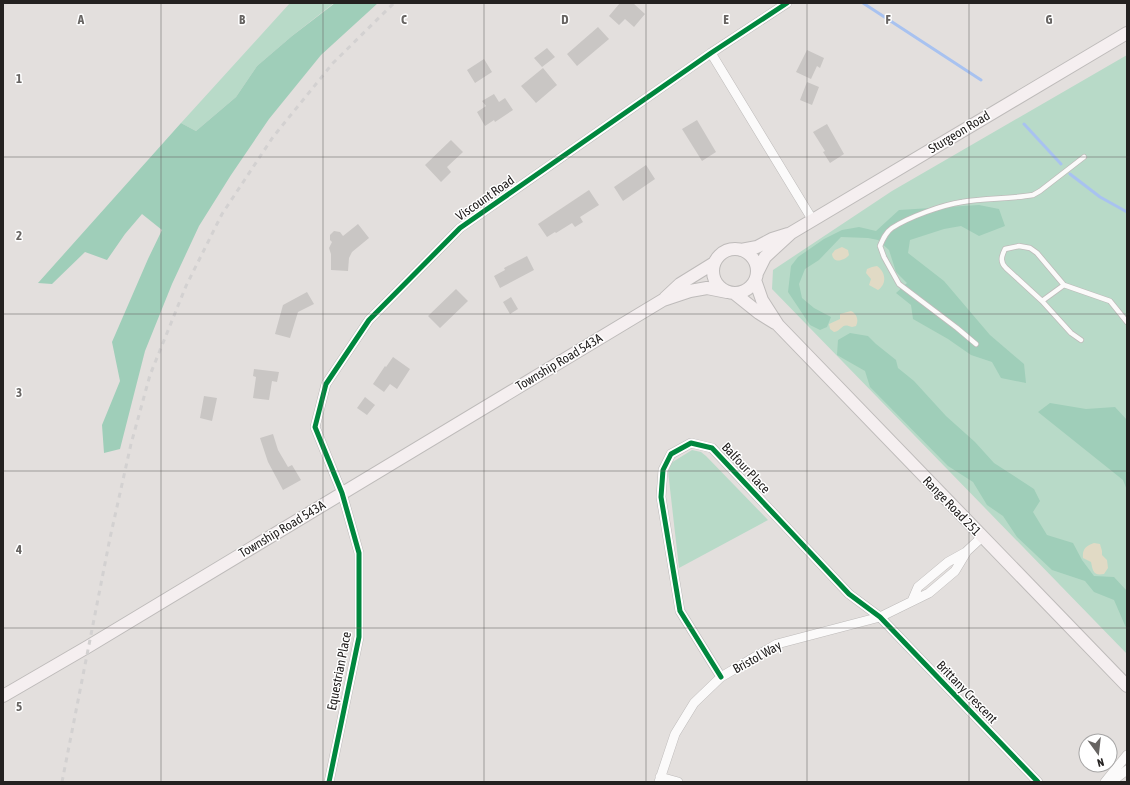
<svg xmlns="http://www.w3.org/2000/svg" width="1130" height="785" viewBox="0 0 1130 785" font-family="'Asap Condensed',sans-serif">
  <style>
    .green { fill: #b8dac8 }
    .forest { fill: #9fceb9 }
    .sand { fill: #e1dac5 }
    .lines { fill: none; stroke-linecap: round; stroke-linejoin: round }
    .stream { stroke: #a8c2f0; stroke-width: 3 }
    .building { fill: #c9c6c4 }
    .service-casing { stroke: #bebbba; stroke-width: 6 }
    .minor-casing { stroke: #bebbba; stroke-width: 10 }
    .secondary-casing { stroke: #bebbba; stroke-width: 14 }
    .service { stroke: #fbfafa; stroke-width: 4.5 }
    .minor { stroke: #fbfafa; stroke-width: 9 }
    .secondary { stroke: #f5eff0; stroke-width: 12 }
    .rail { stroke: #d3d1d1; stroke-width: 3; stroke-dasharray: 5 5; stroke-linecap: butt }
    .cycleway-casing { stroke: #fff; stroke-width: 8 }
    .cycleway { stroke: #00873e; stroke-width: 5 }
    .grid { fill: none; stroke: #676462; stroke-width: 1; stroke-opacity: 0.55 }
    .labels { text-anchor: middle; dominant-baseline: central; stroke-width: 3; stroke-linejoin: round; paint-order: stroke }
    .street-label { font-size: 13px; fill: #242120; stroke: #fff }
    .grid-label { font-size: 13px; text-anchor: middle; font-weight: bold; fill: #676462; stroke: #fff; stroke-width: 3; stroke-linejoin: round; paint-order: stroke }
  </style>
  <rect width="100%" height="100%" fill="#e3dfdd"/>
  <!-- green -->
  <path class="green" d="M290,3H334L292,36L257,66L236,97L196,131L181,123Z
    M1127,55V654L772,289L773,270L892,191Z
    M692,450L701,452L706,456L768,520L679,568L668,471L671,463Z"/>
  <!-- forest -->
  <path class="forest" d="M335,3H378L321,55L269,119L231,175L199,226L172,284L145,351L120,449L104,453L102,425L120,381L112,342L148,259L162,230L142,214L125,234L107,260L85,252L52,284L38,283L181,123L196,131L236,97L257,66L292,36Z
    M979,205L999,209L1005,226L979,236L961,226L944,229L910,240L908,253L944,281L990,335L1024,364L1026,383L1001,378L992,362L971,355L948,339L913,319L911,305L896,293L907,283L896,272L889,250L878,240L868,238L841,237L819,260L805,269L799,284L802,298L814,308L831,317L827,327L820,330L810,325L788,292L791,266L798,257L824,239L842,230L859,227L876,231L899,210Z
    M850,333L868,336L876,344L896,360L898,368L914,381L946,416L975,442L994,463L1034,489L1040,501L1033,512L1047,535L1073,543L1082,560L1094,576L1114,577L1127,591V630L1114,600L1094,592L1085,581L1052,570L1017,537L1003,516L987,505L973,482L948,466L870,387L865,371L837,355L838,340Z
    M1050,403L1086,409L1115,407L1127,420V490L1123,480L1038,412Z"/>
  <!-- sand -->
  <path class="sand" d="M842,247L848,250L849,255C844,261 833,264 832,254L835,250Z
    M877,266C886,272 887,284 878,290L869,285L871,279L866,273L867,269L872,267Z
    M851,311C857,314 859,320 856,326L852,327C841,322 843,330 834,332L830,329L829,324L840,319V314Z
    M1094,543L1100,544L1102,551V555L1107,560L1108,568L1104,574C1093,576 1093,571 1091,562L1083,558C1082,549 1086,546 1094,543Z"/>
  <g class="lines">
    <!-- stream -->
    <path class="stream" d="M863,3L981,80
      M1024,124L1061,164
      M1070,174L1100,197L1127,212"/>
  </g>
  <!-- building -->
  <path class="building" d="M620,3H633L645,14L634,27L625,19L619,25L609,16Z
    M598,27L609,39L577,66L567,54Z
    M547,48L555,57L542,67L534,58Z
    M807,50L824,58L820,68L817,66L811,79L796,72Z
    M484,59L492,72L475,83L467,70Z
    M543,68L557,85L536,103L521,86Z
    M807,82L819,87L812,105L800,100Z
    M494,94L499,102L505,98L513,110L495,122L494,120L485,126L477,112L486,106L482,101Z
    M697,120L716,152L702,161L682,129Z
    M827,124L844,154L830,163L823,152L825,151L813,132Z
    M451,140L463,152L447,167L451,172L441,182L425,165Z
    M646,165L655,179L623,201L614,187Z
    M589,190L599,205L580,217L583,222L575,227L572,223L556,233L555,232L547,237L538,224Z
    M358,224L369,238L352,252L349,258L348,271L331,270V254L329,248L332,242L330,240V235L334,231L340,232L343,236Z
    M527,256L534,270L500,288L494,276L505,270L504,268Z
    M456,289L468,301L440,328L428,316Z
    M307,292L314,304L298,312L290,338L275,334L283,305Z
    M511,297L518,309L510,314L503,302Z
    M393,357L410,369L397,389L390,384L384,392L373,384L385,366L386,367Z
    M254,369L279,372L277,382L272,381L269,400L253,398L256,377L253,376Z
    M204,396L217,398L212,421L200,418Z
    M365,397L375,405L367,415L357,408Z
    M273,434L278,450L288,467L292,465L301,480L283,490L268,462L260,438Z"/>
  <g class="lines">
    <!-- service casing -->
    <g class="service-casing">
      <path id="service" d="M1042,301L1064,285
        M1081,340L1071,333L1042,301L1006,268C1000,262 1001,257 1005,249L1019,246L1030,248L1037,253L1064,285L1110,301L1127,322
        M976,344L957,328L899,284L884,257L880,246C883,239 886,232 892,228C909,217 942,205 962,202C985,198 1010,199 1033,195L1040,191L1084,157"/>
    </g>
    <!-- minor casing -->
    <g class="minor-casing">
      <path id="minor" d="M711,53L812,219
        M912,601L918,587L948,562L966,552
        M721,677L680,611L661,497L663,470L671,454L691,443L712,448L849,594L880,617L1038,782
        M660,777L678,782
        M329,782L359,637V553L342,493L315,427L326,384L369,320L460,228L711,53L787,3
        M659,782L675,734L694,703L721,677L777,644L880,617L929,593L955,571L967,551L982,537
        M1105,782L1127,755
        M1111,782L1127,770"/>
    </g>
    <!-- secondary casing -->
    <g class="secondary-casing">
      <path id="secondary" d="M713 271a22 22 0 1 1 44 0a22 22 0 1 1-44 0Z
        M741,250L757,247L772,239L788,234
        M757,273L765,257L791,233L1127,33
        M755,280L762,300L778,325L1127,686
        M734,293L759,313L775,323
        M665,298L680,284L714,263
        M3,696L89,646L663,300L690,291L707,288L727,292"/>
    </g>
    <!-- service -->
    <use href="#service" class="service"/>
    <!-- minor -->
    <use href="#minor" class="minor"/>
    <!-- secondary -->
    <use href="#secondary" class="secondary"/>
    <!-- rail -->
    <path class="rail" d="M62,782L110,538L131,444L150,375L186,286L222,214L273,137L333,63L394,3"/>
    <!-- cycleway casing -->
    <g class="cycleway-casing">
      <path id="cycleway" d="M721,677L680,611L661,497L663,470L671,454L691,443L712,448L849,594L880,617L1038,782
        M329,782L359,637V553L342,493L315,427L326,384L369,320L460,228L711,53L787,3"/>
    </g>
    <!-- cycleway -->
    <use href="#cycleway" class="cycleway"/>
  </g>
  <!-- grid -->
  <path class="grid" d="M161,3V782M323,3V782M484,3V782M646,3V782M807,3V782M969,3V782M3,157H1127M3,314H1127M3,471H1127M3,628H1127"/>
  <g class="labels">
    <!-- street labels -->
    <g class="street-label">
      <text transform="translate(959 132) rotate(-31)">Sturgeon Road</text>
      <text transform="translate(485 198) rotate(-35)">Viscount Road</text>
      <text transform="translate(559 362) rotate(-31)">Township Road 543A</text>
      <text transform="translate(746 468) rotate(47)">Balfour Place</text>
      <text transform="translate(952 506) rotate(46)">Range Road 251</text>
      <text transform="translate(282 529) rotate(-31)">Township Road 543A</text>
      <text transform="translate(757 657) rotate(-29)">Bristol Way</text>
      <text transform="translate(339 671) rotate(-79)">Equestrian Place</text>
      <text transform="translate(967 692) rotate(46)">Brittany Crescent</text>
    </g>
  </g>
  <g class="grid-label">
    <text x="81" y="24">A</text>
    <text x="242" y="24">B</text>
    <text x="404" y="24">C</text>
    <text x="565" y="24">D</text>
    <text x="726" y="24">E</text>
    <text x="888" y="24">F</text>
    <text x="1049" y="24">G</text>
    <text x="19" y="83">1</text>
    <text x="19" y="240">2</text>
    <text x="19" y="397">3</text>
    <text x="19" y="554">4</text>
    <text x="19" y="711">5</text>
  </g>
  <!-- border -->
  <rect width="1130" height="785" fill="none" stroke="#242120" stroke-width="8"/>
  <!-- north arrow -->
  <g transform="translate(1098 753) rotate(165)"><circle r="19" fill="#ffffff" stroke="#a7a6a6"/>
  <path d="M0-3L7 15L0 10L-7 15Z" fill="#676462"/>
  <text y="-6" font-size="11" font-weight="bold" text-anchor="middle" fill="#242120">N</text>
  </g>
</svg>
